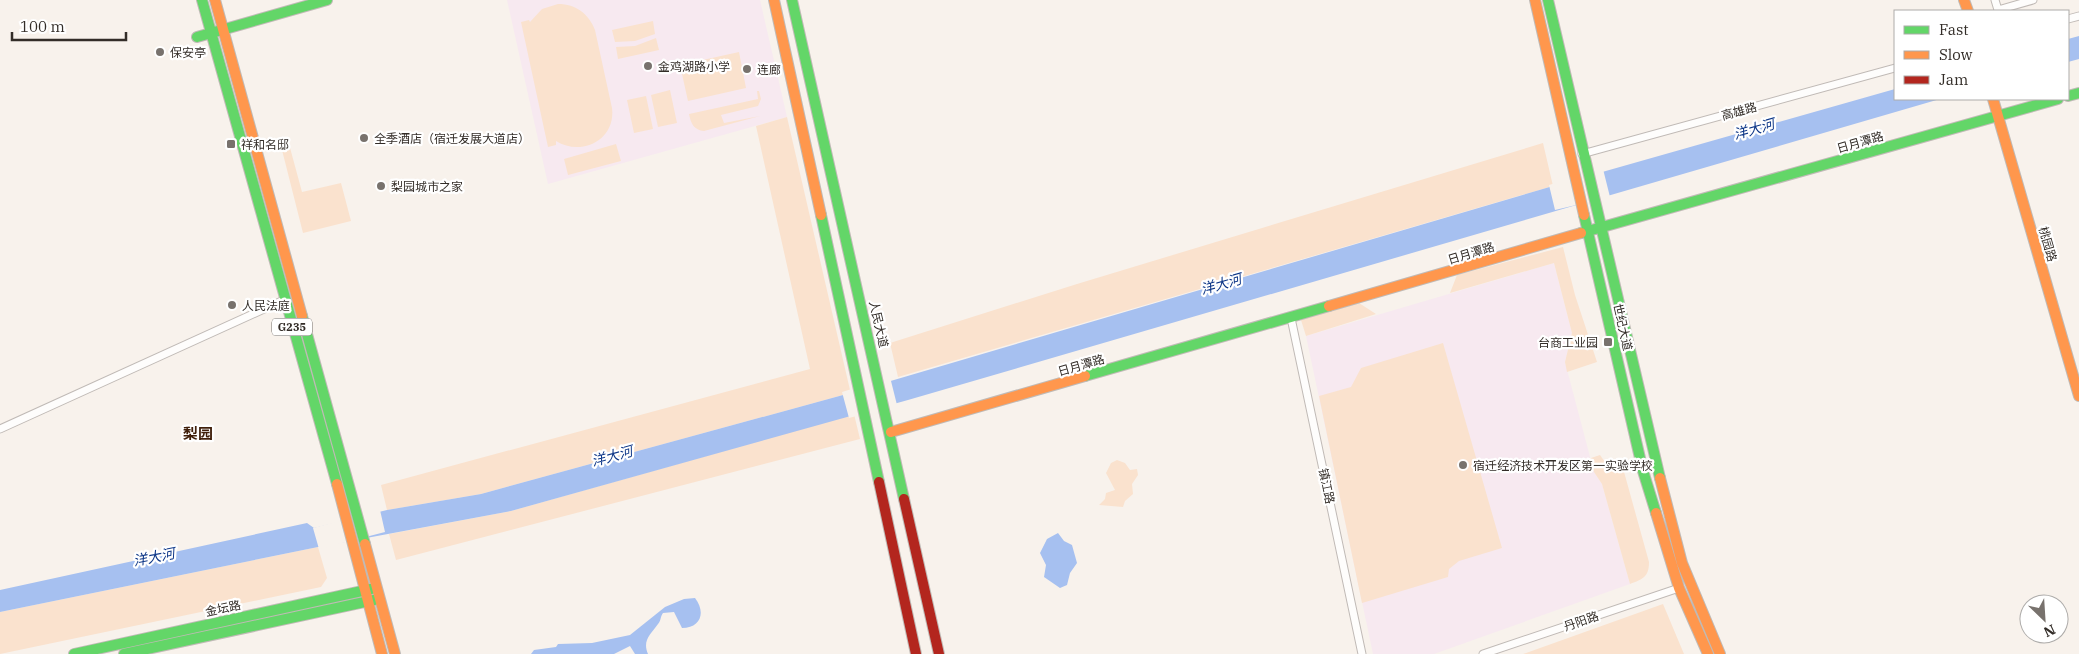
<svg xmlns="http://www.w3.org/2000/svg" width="2079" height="654" viewBox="0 0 2079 654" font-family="'IBM Plex Serif','Noto Sans SC',serif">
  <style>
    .education { fill: #f7e9f0 }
    .green { fill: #fae2ce }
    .water { fill: #a6c0f0 }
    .pier { fill: #f8f2ec }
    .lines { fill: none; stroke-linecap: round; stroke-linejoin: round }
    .street-casing { stroke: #c0bab6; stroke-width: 9 }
    .fast-casing { stroke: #c0bab6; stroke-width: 12 }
    .slow-casing { stroke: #c0bab6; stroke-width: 12 }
    .jam-casing { stroke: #c0bab6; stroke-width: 12 }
    .street { stroke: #fefdfc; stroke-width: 7 }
    .fast { stroke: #63d668; stroke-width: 10 }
    .slow { stroke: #ff974d; stroke-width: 10 }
    .jam { stroke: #b3261e; stroke-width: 10 }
    .poi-dot { fill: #78726d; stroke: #fff; stroke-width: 2 }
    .labels { text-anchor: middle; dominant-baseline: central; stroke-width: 4.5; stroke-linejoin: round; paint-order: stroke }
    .shield { fill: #fff; stroke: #706c68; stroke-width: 1 }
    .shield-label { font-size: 11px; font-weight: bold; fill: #332d28 }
    .poi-label { font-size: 12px; fill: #332d28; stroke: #fff; text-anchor: start }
    .street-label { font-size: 12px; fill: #332d28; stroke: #fff }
    .water-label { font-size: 14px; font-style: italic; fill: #0d3687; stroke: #fff }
    .quarter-label { font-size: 15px; font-weight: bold; fill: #401f0a; stroke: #fff }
  </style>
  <rect width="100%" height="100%" fill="#f8f2ec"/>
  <!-- education -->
  <path class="education" d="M507,0H760L787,117L548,184Z
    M1554,263L1572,333L1565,362L1594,472L1602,484L1630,584L1434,654H1373L1306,336Z"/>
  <!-- green -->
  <path class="green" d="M558,4C576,4 589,14 595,30L612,108C616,140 581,157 556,141V145L548,147L521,22L529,20L530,22L542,9Z
    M653,21L655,34L635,41L615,42L612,30Z
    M656,38L659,50L618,59L616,47L635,46Z
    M739,52L746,88L688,101L680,65Z
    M670,90L677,123L658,127L651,95Z
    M757,91H759L761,99L758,106L721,115L724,123L760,116L704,131C694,130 691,124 689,114L758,99Z
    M646,96L653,129L634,133L627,100Z
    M787,117L850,390L843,395L481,494L387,510L381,485L810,369L756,126Z
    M1543,143L1553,186L898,377L890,343L1077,284Z
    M289,144L302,192L341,183L351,221L303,233L281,146Z
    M616,144L621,161L568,175L564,159Z
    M1563,247L1575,295L1597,362L1567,372L1565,362L1572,333L1554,263L1450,293L1457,275Z
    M1359,303L1376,314L1306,336L1301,320Z
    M1443,343L1502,548L1459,561L1449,569L1448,577L1362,603L1319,396L1351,387L1361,368Z
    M854,414L860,439L396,560L389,534L511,511Z
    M1600,455L1607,465L1621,461L1649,562C1649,577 1643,579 1630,584L1602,484L1594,472L1591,458Z
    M1117,460L1125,463L1130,470L1137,469L1138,475L1132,484L1133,494L1125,501L1123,507L1099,505L1105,499L1106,493L1115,490L1106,473L1111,463Z
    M318,547L327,578L321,587L0,654V612Z
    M1663,604L1684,654H1523Z"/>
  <!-- water -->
  <path class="water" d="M2079,36V59L2068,62V39Z
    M1895,89V99H1940L908,400L511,511L318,547L0,612V590L307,523L314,528L387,510L481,494L843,395L1553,186Z
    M1058,533L1064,541L1072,545L1077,563L1070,573L1067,585L1060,588L1044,577L1046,565L1040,553L1047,539Z
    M695,598C706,612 701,628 682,628L674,612L663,613C660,617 661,621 658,624C651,634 642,640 648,654H635L630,646L614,654H531L534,650L556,647L558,644L592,643L630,635L665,607L684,599Z"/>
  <!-- pier -->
  <path class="pier" d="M1603,169L1610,197L1555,210L1549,185Z
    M890,377L897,405L849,418L842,392Z
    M380,510L385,532L319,549L313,528Z"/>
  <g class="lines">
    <!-- street casing -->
    <g class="street-casing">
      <path id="street" d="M1995,0L1998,10L2033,0
        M2068,19L2079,16
        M1582,154L1895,68
        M1291,318L1362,654
        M0,429L286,299
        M1483,654L1679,588"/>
    </g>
    <!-- fast casing -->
    <g class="fast-casing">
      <path id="fast" d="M202,0L337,484
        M792,0L904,499
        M1548,0L1660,478
        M197,37L327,0
        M2068,96L2079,93
        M821,215L879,482
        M1584,215L1643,471L1656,513
        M1581,233L2058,99
        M302,316L365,544
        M1085,376L1329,306
        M74,654L371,589
        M124,654L374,600"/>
    </g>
    <!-- slow casing -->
    <g class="slow-casing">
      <path id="slow" d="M215,0L302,316
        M774,0L821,215
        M1535,0L1584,215
        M1964,0L1968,11
        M1993,99L2079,396
        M1329,306L1581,233
        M891,432L1085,376
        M1660,478L1682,563L1720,654
        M337,484L382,654
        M1656,513L1679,588L1708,654
        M365,544L395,654"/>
    </g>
    <!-- jam casing -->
    <g class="jam-casing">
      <path id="jam" d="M879,482L916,654
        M904,499L939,654"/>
    </g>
    <!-- street -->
    <use href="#street" class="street"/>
    <!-- fast -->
    <use href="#fast" class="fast"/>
    <!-- slow -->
    <use href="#slow" class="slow"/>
    <!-- jam -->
    <use href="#jam" class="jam"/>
  </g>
  <!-- markers -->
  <g class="poi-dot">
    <circle cx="160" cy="52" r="5"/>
    <circle cx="648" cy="66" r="5"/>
    <circle cx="747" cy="69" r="5"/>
    <circle cx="364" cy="138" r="5"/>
    <rect x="226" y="139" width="10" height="10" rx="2.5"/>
    <circle cx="381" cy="186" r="5"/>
    <circle cx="232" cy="305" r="5"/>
    <rect x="1603" y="337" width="10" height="10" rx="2.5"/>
    <circle cx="1463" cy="465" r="5"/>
  </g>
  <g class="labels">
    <!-- shield labels -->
    <rect class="shield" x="272" y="318.5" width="40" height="17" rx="4"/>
    <g class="shield-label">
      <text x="292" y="327">G235</text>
    </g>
    <!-- poi labels -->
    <g class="poi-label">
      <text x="170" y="52">保安亭</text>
      <text x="658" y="66">金鸡湖路小学</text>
      <text x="757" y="69">连廊</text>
      <text x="374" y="138">全季酒店（宿迁发展大道店）</text>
      <text x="241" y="144">祥和名邸</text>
      <text x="391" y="186">梨园城市之家</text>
      <text x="242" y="305">人民法庭</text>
      <text x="1598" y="342" text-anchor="end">台商工业园</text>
      <text x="1473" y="465">宿迁经济技术开发区第一实验学校</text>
    </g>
    <!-- street labels -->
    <g class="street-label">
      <text transform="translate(1739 111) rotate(-15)">高雄路</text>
      <text transform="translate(1860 142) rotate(-16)">日月潭路</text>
      <text transform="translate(2048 244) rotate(74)">桃园路</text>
      <text transform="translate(1471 253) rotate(-17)">日月潭路</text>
      <text transform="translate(879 324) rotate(77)">人民大道</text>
      <text transform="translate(1623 327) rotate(77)">世纪大道</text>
      <text transform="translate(1081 365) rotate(-16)">日月潭路</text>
      <text transform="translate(1327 486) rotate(78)">镇江路</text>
      <text transform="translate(223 608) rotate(-12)">金坛路</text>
      <text transform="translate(1581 621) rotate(-19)">丹阳路</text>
    </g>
    <!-- water labels -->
    <g class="water-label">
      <text transform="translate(1754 129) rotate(-16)">洋大河</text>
      <text transform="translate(1221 284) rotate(-16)">洋大河</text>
      <text transform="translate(612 456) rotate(-15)">洋大河</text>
      <text transform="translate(154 557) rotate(-11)">洋大河</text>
    </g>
    <!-- quarter labels -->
    <g class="quarter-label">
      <text x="198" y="433">梨园</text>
    </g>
  </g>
  <!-- legend -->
  <rect x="1894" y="10" width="175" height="90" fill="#ffffff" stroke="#adaba9"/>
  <rect x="1904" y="26" width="25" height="8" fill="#63d668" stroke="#adaba9"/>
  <text x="1939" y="35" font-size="15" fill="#332d28">Fast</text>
  <rect x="1904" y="51" width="25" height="8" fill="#ff974d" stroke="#adaba9"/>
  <text x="1939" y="60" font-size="15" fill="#332d28">Slow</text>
  <rect x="1904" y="76" width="25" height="8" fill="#b3261e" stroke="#adaba9"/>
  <text x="1939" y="85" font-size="15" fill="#332d28">Jam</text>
  <!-- north arrow -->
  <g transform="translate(2044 619) rotate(155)"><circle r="24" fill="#ffffff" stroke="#adaba9"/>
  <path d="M0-4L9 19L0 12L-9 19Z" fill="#78726d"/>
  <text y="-8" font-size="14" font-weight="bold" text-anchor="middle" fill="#332d28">N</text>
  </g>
  <!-- scale -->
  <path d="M12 32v8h114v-8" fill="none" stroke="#332d28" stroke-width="2.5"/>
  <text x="20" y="32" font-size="15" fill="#332d28" stroke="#ffffff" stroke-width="4" paint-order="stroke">100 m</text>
</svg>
